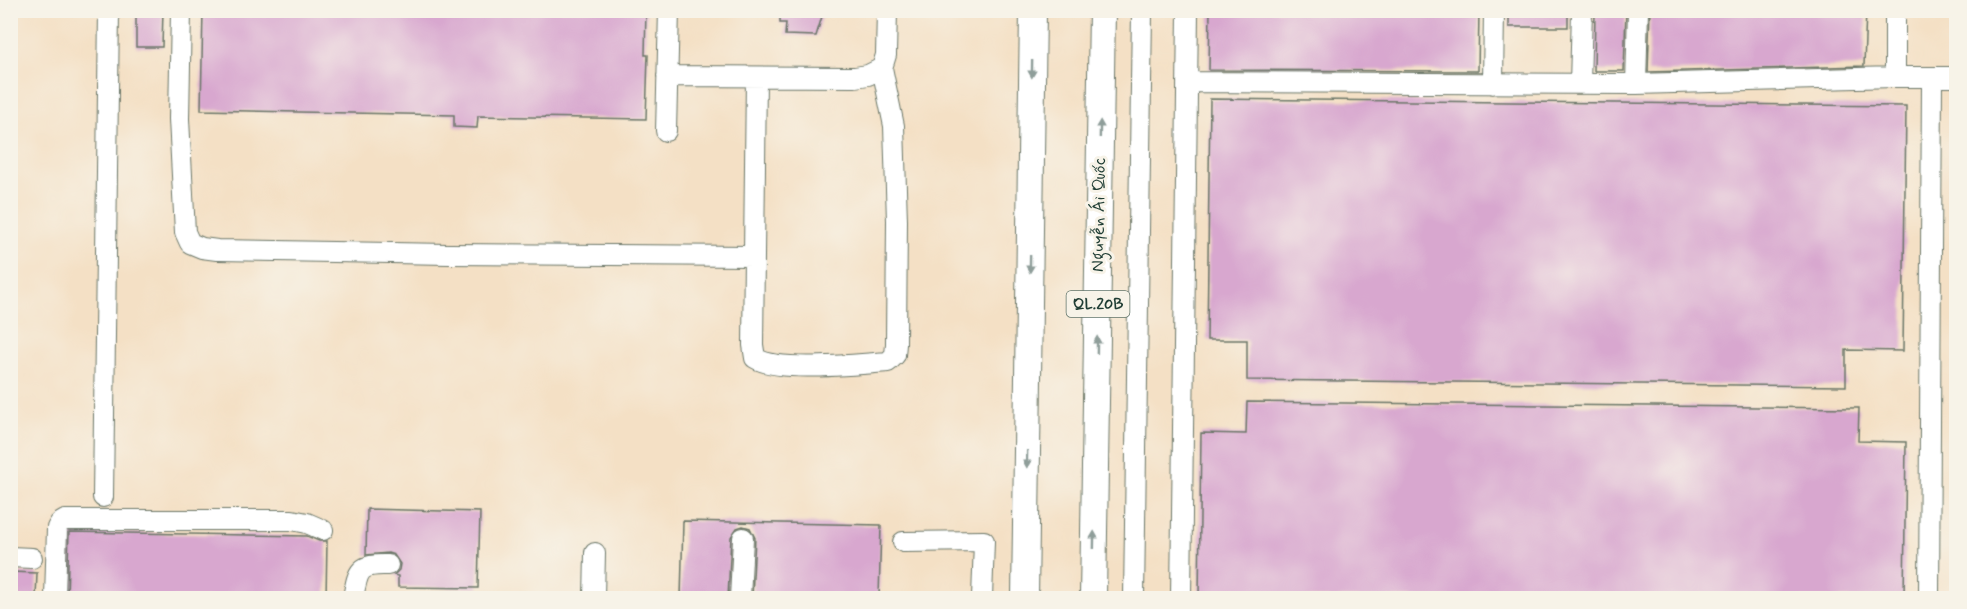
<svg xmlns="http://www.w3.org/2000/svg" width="1967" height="609" viewBox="0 0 1967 609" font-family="Mynerve,sans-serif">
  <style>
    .building { fill: #d8a7cf }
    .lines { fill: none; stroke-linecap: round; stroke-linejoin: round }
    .minor-casing { stroke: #6a7667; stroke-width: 22 }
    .major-casing { stroke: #6a7667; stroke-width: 28 }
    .minor { stroke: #fff; stroke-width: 20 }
    .major { stroke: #fff; stroke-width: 26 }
    .oneway { fill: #8f9e9a }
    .labels { text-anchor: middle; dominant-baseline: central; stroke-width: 6; stroke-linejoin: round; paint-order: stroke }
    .shield { fill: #f7f3e8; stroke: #60746a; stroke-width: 1.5 }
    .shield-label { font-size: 16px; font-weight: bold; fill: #1f3d34 }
    .street-label { font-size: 18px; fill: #1f3d34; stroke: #f7f3e8 }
  </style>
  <rect width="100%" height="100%" fill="#f7f3e8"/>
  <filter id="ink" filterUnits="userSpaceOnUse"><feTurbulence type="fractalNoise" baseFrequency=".0167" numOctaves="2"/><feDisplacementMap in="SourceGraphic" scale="12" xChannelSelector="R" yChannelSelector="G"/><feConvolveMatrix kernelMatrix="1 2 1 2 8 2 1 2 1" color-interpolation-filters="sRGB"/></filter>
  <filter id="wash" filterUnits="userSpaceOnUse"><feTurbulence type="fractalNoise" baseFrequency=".008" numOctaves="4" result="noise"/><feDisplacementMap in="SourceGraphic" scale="24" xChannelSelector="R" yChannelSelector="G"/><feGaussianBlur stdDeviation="1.35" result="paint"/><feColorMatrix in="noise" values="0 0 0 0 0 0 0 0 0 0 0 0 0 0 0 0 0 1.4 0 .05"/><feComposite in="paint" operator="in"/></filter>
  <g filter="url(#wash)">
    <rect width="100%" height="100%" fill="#f4e0c5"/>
    <g id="blocks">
      <!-- building -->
      <path class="building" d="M136,10H163L162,47H136Z
        M203,10H646L645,55H648L646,119L478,116L477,128L454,127V115L201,110Z
        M780,10H824L816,36L785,35L786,23H780Z
        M1210,10H1479L1478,71L1209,70Z
        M1509,10H1568V27H1509Z
        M1595,10H1626L1624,71H1594Z
        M1650,10H1866L1864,66L1648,72Z
        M1210,99L1906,106L1903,351L1846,350V386L1247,380V340H1207Z
        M1247,402L1859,408L1858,441L1906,442L1904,598H1199L1201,433L1246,434Z
        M367,509L480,512L478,588L398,587V576L394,575L399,570L400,564L394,555L388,553L366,555Z
        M683,521L881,525L879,598H752L755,538L750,528L743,526L737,528L731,537L728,598H681Z
        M69,532L307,536L319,541H327L326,598H67Z
        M10,572L37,573L36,598H10Z"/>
    </g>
  </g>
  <g filter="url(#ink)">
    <use href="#blocks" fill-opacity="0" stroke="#6a7667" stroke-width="1.5"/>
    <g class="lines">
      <!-- minor casing -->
      <g class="minor-casing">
        <path id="minor" d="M181,10L179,119L185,232L190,243L202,248L217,250L449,254L754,256
          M1895,10V77
          M667,76L855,77L868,75L882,68L886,55L887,10
          M756,77L753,345L755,358C779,373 857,364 888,362L895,355L896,344L897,221L894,126L882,68
          M1187,82L1636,84L1895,77H1956
          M1493,84L1494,10
          M1580,84L1582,10
          M1636,84L1638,10
          M666,131L669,10
          M103,497L109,10
          M903,542L984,541L982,598
          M10,557L32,558
          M55,598L57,528L60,523L65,520H292L307,523L323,530
          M353,598C358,571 358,564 388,565
          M594,598L595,553
          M740,598L743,538
          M1134,598L1142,10
          M1181,598L1188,10
          M1929,598L1932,78"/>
      </g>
      <!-- major casing -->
      <g class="major-casing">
        <path id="major" d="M1025,598L1033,10
          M1093,598L1102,10"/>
      </g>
      <!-- minor -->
      <use href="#minor" class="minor"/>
      <!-- major -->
      <use href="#major" class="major"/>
    </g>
    <!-- one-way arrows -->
    <defs><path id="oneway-solid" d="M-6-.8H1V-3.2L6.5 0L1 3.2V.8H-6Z" transform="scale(1.5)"/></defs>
    <g class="oneway">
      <use href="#oneway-solid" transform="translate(1032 69) rotate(91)"/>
      <use href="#oneway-solid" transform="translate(1100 129) rotate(-89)"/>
      <use href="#oneway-solid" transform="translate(1030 264) rotate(91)"/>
      <use href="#oneway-solid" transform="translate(1097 345) rotate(-89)"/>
      <use href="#oneway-solid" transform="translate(1027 459) rotate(91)"/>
      <use href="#oneway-solid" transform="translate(1094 540) rotate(-89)"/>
    </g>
  </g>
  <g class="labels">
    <!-- shield labels -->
    <rect class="shield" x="1066.5" y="291" width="63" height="26" rx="4.5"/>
    <g class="shield-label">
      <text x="1098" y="304">QL.20B</text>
    </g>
    <!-- street labels -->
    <g class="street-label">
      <text transform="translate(1099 215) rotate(-89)">Nguyễn Ái Quốc</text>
    </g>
  </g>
  <!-- margin -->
  <rect width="1967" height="609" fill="none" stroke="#f7f3e8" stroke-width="36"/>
</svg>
